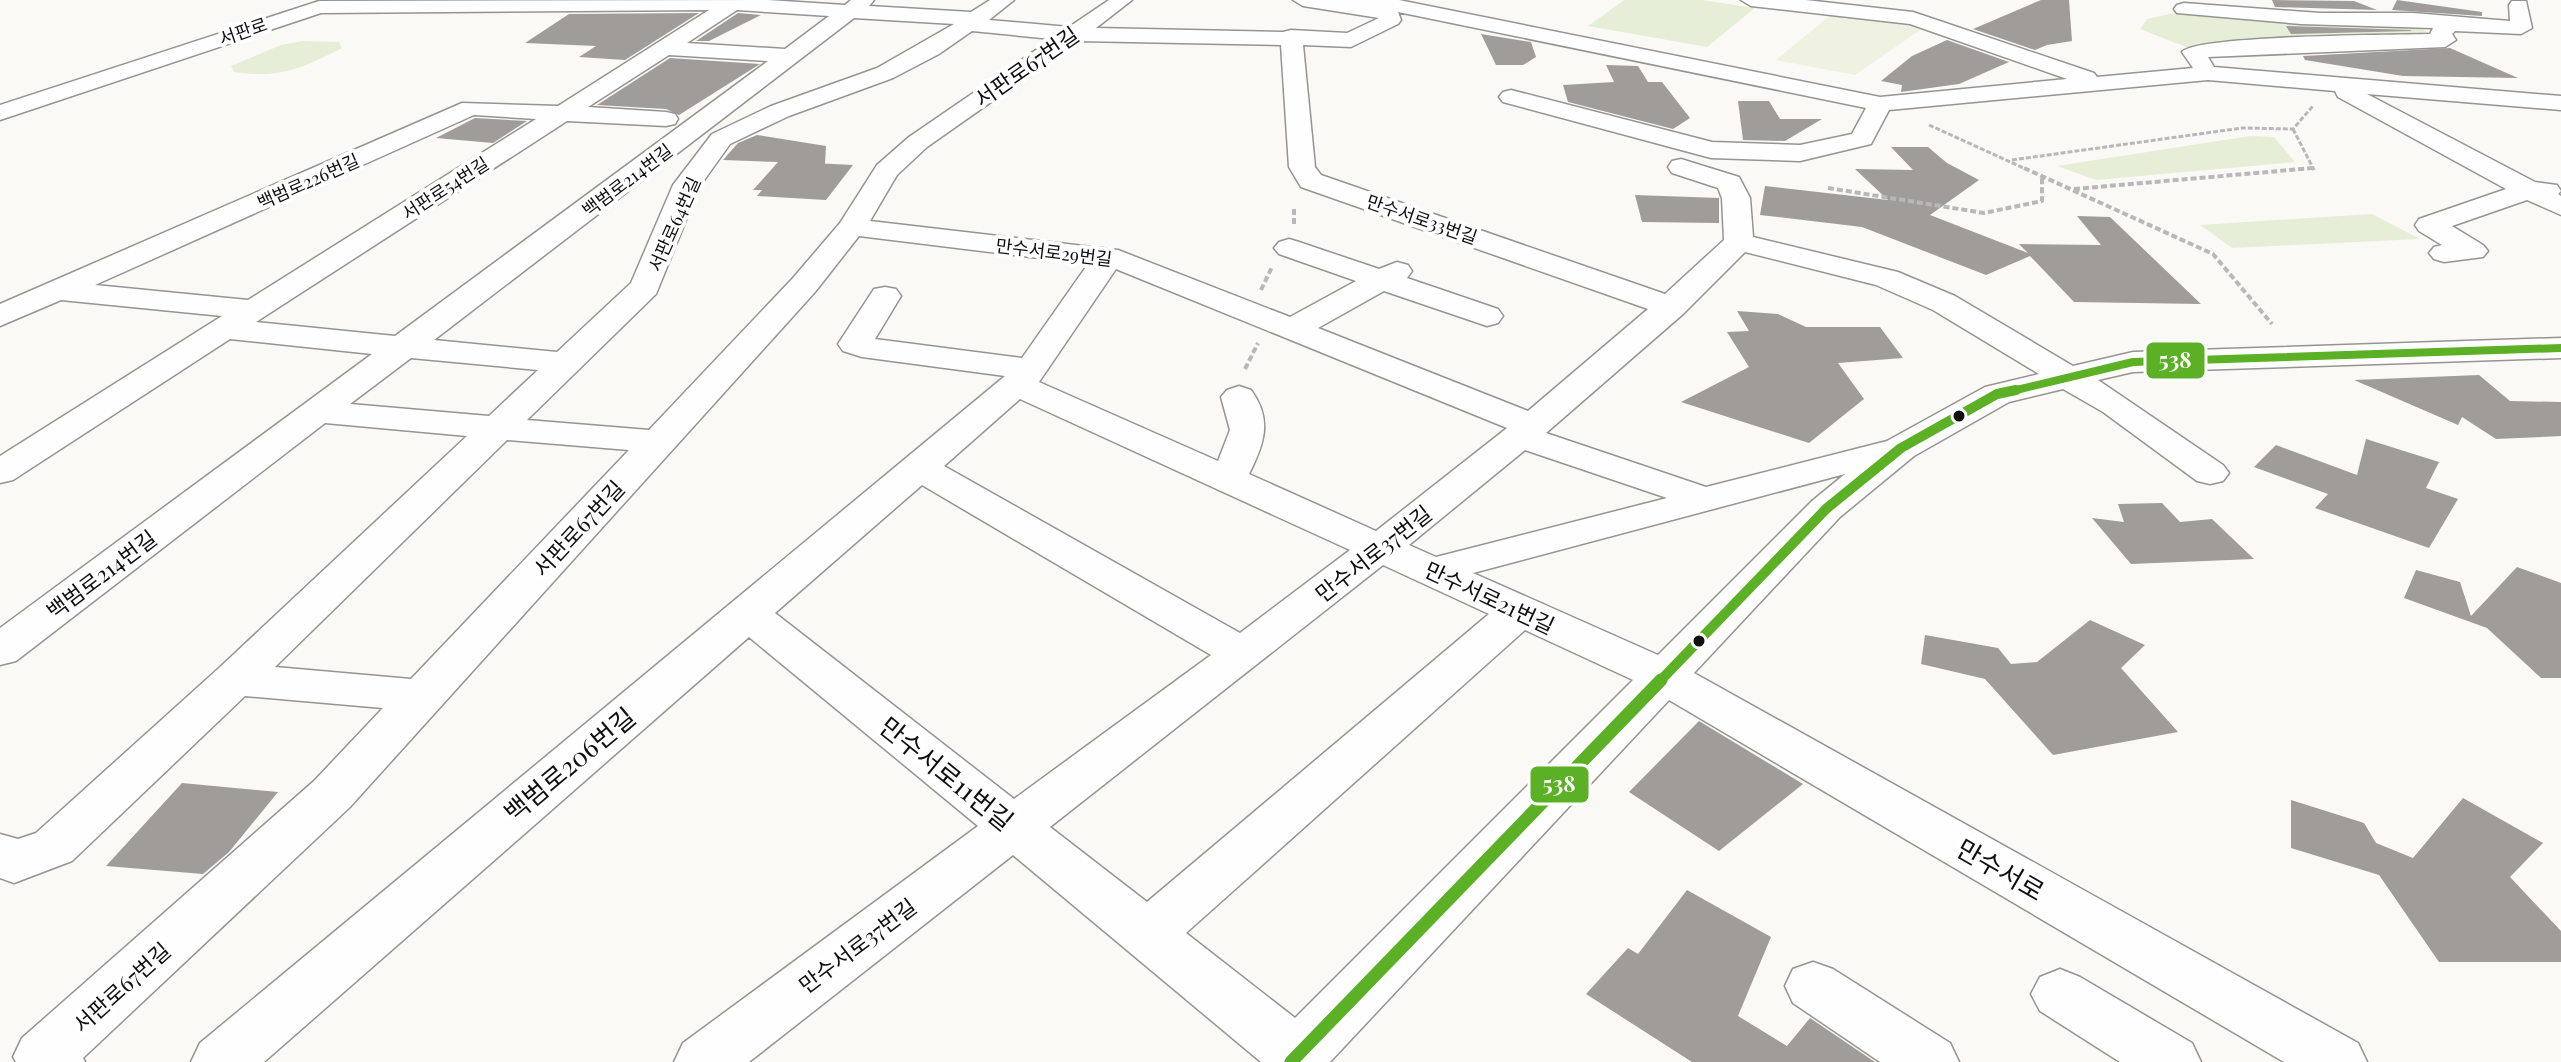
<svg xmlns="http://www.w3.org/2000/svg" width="2561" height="1062" viewBox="0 0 2561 1062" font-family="'Playfair Display','Noto Sans KR',serif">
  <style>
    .green { fill: #e6eed7 }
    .pitch { fill: #eff2e0 }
    .building { fill: #9f9c9a }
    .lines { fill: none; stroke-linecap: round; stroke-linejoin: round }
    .minor-casing { stroke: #959493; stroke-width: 3 }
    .path-far1 { stroke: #b9b8b8; stroke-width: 3; stroke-dasharray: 5 2; stroke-linecap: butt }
    .path { stroke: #b9b8b8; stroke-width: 4; stroke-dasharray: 6 3; stroke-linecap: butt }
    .minor { fill: #fefefe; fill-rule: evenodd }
    .bus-1-far2-casing { stroke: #fff; stroke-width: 13 }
    .bus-1-far1-casing { stroke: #fff; stroke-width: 16 }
    .bus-1-casing { stroke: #fff; stroke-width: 19 }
    .bus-1-far2 { stroke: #5bb025; stroke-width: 8 }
    .bus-1-far1 { stroke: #5bb025; stroke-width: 10 }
    .bus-1 { stroke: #5bb025; stroke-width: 13 }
    .bus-dot { fill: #0f0f0f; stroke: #fff; stroke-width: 3 }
    .labels { text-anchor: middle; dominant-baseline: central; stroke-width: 8; stroke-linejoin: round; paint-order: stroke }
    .far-street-label { font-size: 18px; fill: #0f0f0f; stroke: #fff }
    .street-label { font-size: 22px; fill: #0f0f0f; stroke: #fff }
    .near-street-label { font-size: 26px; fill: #0f0f0f; stroke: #fff }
    .line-badge { stroke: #fff; stroke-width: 3 }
    .badge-label { font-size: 22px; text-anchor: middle; font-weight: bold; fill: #fff }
  </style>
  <rect width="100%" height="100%" fill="#fbf9f5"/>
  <!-- green -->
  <path class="green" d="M1624,0H1702L1755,8L1707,47L1588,26Z
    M2170,14L2414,23L2439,40L2191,49L2140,29L2147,19Z
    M302,41L339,42L342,48C303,68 279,79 234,72L231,66L281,45Z
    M2250,136L2274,137L2295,162L2096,180L2057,166Z
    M2372,214L2420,239L2232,248L2200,225Z"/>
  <!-- pitch -->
  <path class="pitch" d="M1833,13L1923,28L1855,75L1776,60Z"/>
  <!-- building -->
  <path class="building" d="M2041,0H2069L2072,41L2047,45L2035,50L1973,29Z
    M2272,0L2354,1L2377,10L2275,7Z
    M2397,0L2482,12V16L2392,10Z
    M699,13L625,60L579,57L596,46L525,43L569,14Z
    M738,13L761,15L709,41H696Z
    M2286,26L2410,30L2412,31L2291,34Z
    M1481,34L1531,42L1536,57L1523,65H1496Z
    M1947,40L2009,62L1959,84L1901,92L1902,85L1881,81L1912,56Z
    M2450,48L2518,78L2403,76L2305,60L2303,56Z
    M670,58L760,64L679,115L666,109L597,105Z
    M1606,65L1638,66L1648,82H1662L1690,118L1673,129L1568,102L1563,85L1614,82Z
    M1738,101H1769L1780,119H1822L1785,141L1743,140Z
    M475,118L527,121L493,143L436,138Z
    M757,135L826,146L825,164L813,163L853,165L826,200L757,196L762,190H753L778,162L723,160L738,143Z
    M1891,147H1928L1947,163L1979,180L1930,215L2028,253L2019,244L2101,245L2077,216L2110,217L2201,304L2074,302L2030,256L1986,275L1862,227L1760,215L1765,186L1888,200L1855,169L1913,170Z
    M1635,195L1719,198V223L1642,222Z
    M1737,311L1778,314L1806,327H1880L1903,358L1838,363L1864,399L1809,443L1681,402L1749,367L1727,332L1749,331Z
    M2479,375L2510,401L2561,402V436L2496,439L2462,417L2458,425L2354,380Z
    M2366,439L2439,462L2426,488L2458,499L2429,548L2315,508L2328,494L2254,467L2276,445L2357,475Z
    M2162,503L2180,522L2212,519L2254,559L2131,564L2092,518L2124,522L2118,504Z
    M2517,567L2561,583V678H2541L2487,628L2404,598L2416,570L2460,582L2471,616Z
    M2090,620L2145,645L2121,668L2178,732L2053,755L1985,679L1921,664L1925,635L1998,648L2011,664L2037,662Z
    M1699,721L1803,784L1719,851L1629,792Z
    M182,783L278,792L229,852L203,874L106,866Z
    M2463,798L2543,843L2510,877L2561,931V962H2439L2379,875L2291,848V800L2364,823L2376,843L2413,858Z
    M1687,890L1771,937L1738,1016L1787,1046L1810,1018L1875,1062H1692L1586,994L1628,948L1638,954Z"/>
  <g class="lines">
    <!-- minor casing -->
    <g class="minor-casing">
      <path id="minor" d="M768,0L845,5L851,0H874L869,6L971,12L990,0H1014L989,20L1069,27L1109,0H1132L1096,28L1283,32L1291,30L1347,33L1379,18L1303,6L1293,0H1399L1880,97L2067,79L1910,24L1751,6L1741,0H1806L1913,12L2094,73L2097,77L2193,68L2182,52C2195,35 2396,35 2430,34L2433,28L2301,24L2177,13L2174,9L2177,5L2184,3L2320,13H2413L2510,21L2509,5L2512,1H2526L2532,28L2521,34L2455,31L2452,34L2456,40L2445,47L2208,57L2214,67L2561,96V110L2367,94L2535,182L2557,185L2561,191L2558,194L2561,196V215L2527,200L2452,226L2483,245L2488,251L2483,257L2444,262L2434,259L2429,253L2434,247L2442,245L2419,231L2415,225L2419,219L2506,189L2338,97L2335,91L2208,80L1889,110L1871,144L1800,161L1711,158L1503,102L1499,97L1503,92L1511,90L1712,142L1800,145L1852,134L1866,108L1398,12L1401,20L1398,24L1351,47L1303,45L1315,167L1321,175L1665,294L1724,240L1722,198L1718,188L1672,173L1668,167L1672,161L1681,159L1739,177L1750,198L1753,237L1898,272L1955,296L2073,366L2133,352L2561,338V358L2133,372L2098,380L2223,465L2229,473L2223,481L2210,484L2197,481L2103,412L2063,389L2009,402L1914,456L1840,517L1694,673L2358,1043L2367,1062H2284L1669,700L1330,1062H1261L1013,855L749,1062H674L683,1043L978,826L749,637L264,1062H191L200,1043L1005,376L862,357L843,351L838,344L874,289L885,287L896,289L901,296L875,339L1022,358L1088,264L859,236L815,292L350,807L83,1058L85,1062H16L13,1057L22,1038L314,781L383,708L245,696L72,861L14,883L0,878V834L18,839L36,833L219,668L467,436L325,423L16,661L0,665V628L372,354L230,339L13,480L0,483V456L222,316L61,300L0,326V304L462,103L558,106L709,10L321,13L0,120V105L319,1ZM737,10L829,16L785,49L687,43ZM854,18L954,24L877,68L771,106L712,134L673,185L631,283L557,352L434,340ZM972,31L1052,39L909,137L877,165L840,223L793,278L649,430L527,420L656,294L700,186L730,144L789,116L893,78L939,54ZM1078,41L1281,45L1289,167L1301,187L1648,309L1528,411L1318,328L1384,291L1487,326L1498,323L1503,316L1498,309L1407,278L1412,271L1408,265L1397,262L1379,269L1299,242L1289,239L1279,242L1274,248L1279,254L1356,281L1290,317L1118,250L870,221L897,175L927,147ZM669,55L768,61L395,336L256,322L567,121L666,126L675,124L678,119L675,114L666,112L588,107ZM474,115L536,119L248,300L95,285ZM1745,252L1876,285L1933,310L2039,374L1985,387L1887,441L1706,487L1546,433L1683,314ZM1116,269L1507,428L1376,531L1249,474C1264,444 1273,420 1251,390L1239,386L1227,390L1221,397L1230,430L1218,461L1039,382ZM411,358L538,370L489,416L350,404ZM1020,399L1350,550L1240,633L944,466ZM507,440L629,450L411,679L275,667ZM1525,450L1667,498L1436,557L1409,545ZM1845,474L1812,501L1658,655L1473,573ZM922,485L1211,655L1014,799L775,613ZM1383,565L1489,614L1147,902L1050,827ZM1525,630L1633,680L1295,1018L1186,933Z
        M1813,962L1833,969L1950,1043L1959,1062H1880L1793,1003L1785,986L1793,969Z
        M2060,969L2080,977L2192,1043L2201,1062H2120L2040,1011L2031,994L2040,977Z"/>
    </g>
    <!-- path-far1 -->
    <path class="path-far1" d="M1929,125L2028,170
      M2293,129L2314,170
      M2012,160L2242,128L2293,129L2313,106"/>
    <!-- path -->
    <path class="path" d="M2024,168L2213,254L2272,324
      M1828,188L1984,213L2042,201V175
      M2074,189L2313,168
      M1294,209V224
      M1261,290L1272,267
      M1245,369L1258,343"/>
    <!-- minor -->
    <use href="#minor" class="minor"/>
    <!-- bus-1-far2 casing -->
    <g class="bus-1-far2-casing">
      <path id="bus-1-far2" d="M2008,392L2133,362L2561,348"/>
    </g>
    <!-- bus-1-far1 casing -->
    <g class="bus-1-far1-casing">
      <path id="bus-1-far1" d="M1659,682L1826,509L1901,448L1997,394L2016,390"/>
    </g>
    <!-- bus-1 casing -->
    <g class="bus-1-casing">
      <path id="bus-1" d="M1291,1062L1661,680"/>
    </g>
    <!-- bus-1-far2 -->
    <use href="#bus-1-far2" class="bus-1-far2"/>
    <!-- bus-1-far1 -->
    <use href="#bus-1-far1" class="bus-1-far1"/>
    <!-- bus-1 -->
    <use href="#bus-1" class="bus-1"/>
  </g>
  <!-- markers -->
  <g class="bus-dot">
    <circle cx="1959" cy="416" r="7"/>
    <circle cx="1699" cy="641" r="7"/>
  </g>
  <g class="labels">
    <!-- far-street labels -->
    <g class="far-street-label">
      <text transform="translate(243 31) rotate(-19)">서판로</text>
      <text transform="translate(627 180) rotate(-37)">백범로214번길</text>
      <text transform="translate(308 181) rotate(-24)">백범로226번길</text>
      <text transform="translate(445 188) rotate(-33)">서판로54번길</text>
      <text transform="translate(1422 219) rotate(19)">만수서로33번길</text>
      <text transform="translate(674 224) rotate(-66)">서판로64번길</text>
      <text transform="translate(1054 252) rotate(7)">만수서로29번길</text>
    </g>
    <!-- street labels -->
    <g class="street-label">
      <text transform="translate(1026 66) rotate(-35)">서판로67번길</text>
      <text transform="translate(578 528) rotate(-47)">서판로67번길</text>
      <text transform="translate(1373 553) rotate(-38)">만수서로37번길</text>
      <text transform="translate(101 574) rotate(-37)">백범로214번길</text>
      <text transform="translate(1490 597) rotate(25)">만수서로21번길</text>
      <text transform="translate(857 945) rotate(-37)">만수서로37번길</text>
      <text transform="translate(121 987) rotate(-42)">서판로67번길</text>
    </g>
    <!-- near-street labels -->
    <g class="near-street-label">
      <text transform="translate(569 764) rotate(-40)">백범로206번길</text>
      <text transform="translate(947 773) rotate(39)">만수서로11번길</text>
      <text transform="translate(2001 869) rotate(30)">만수서로</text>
    </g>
  </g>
  <g class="line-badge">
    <rect x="2145" y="341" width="61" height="39" rx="8" fill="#5bb025"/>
    <rect x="1529" y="765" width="61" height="39" rx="8" fill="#5bb025"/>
  </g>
  <g class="badge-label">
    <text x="2175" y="368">538</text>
    <text x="1559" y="792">538</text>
  </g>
</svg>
